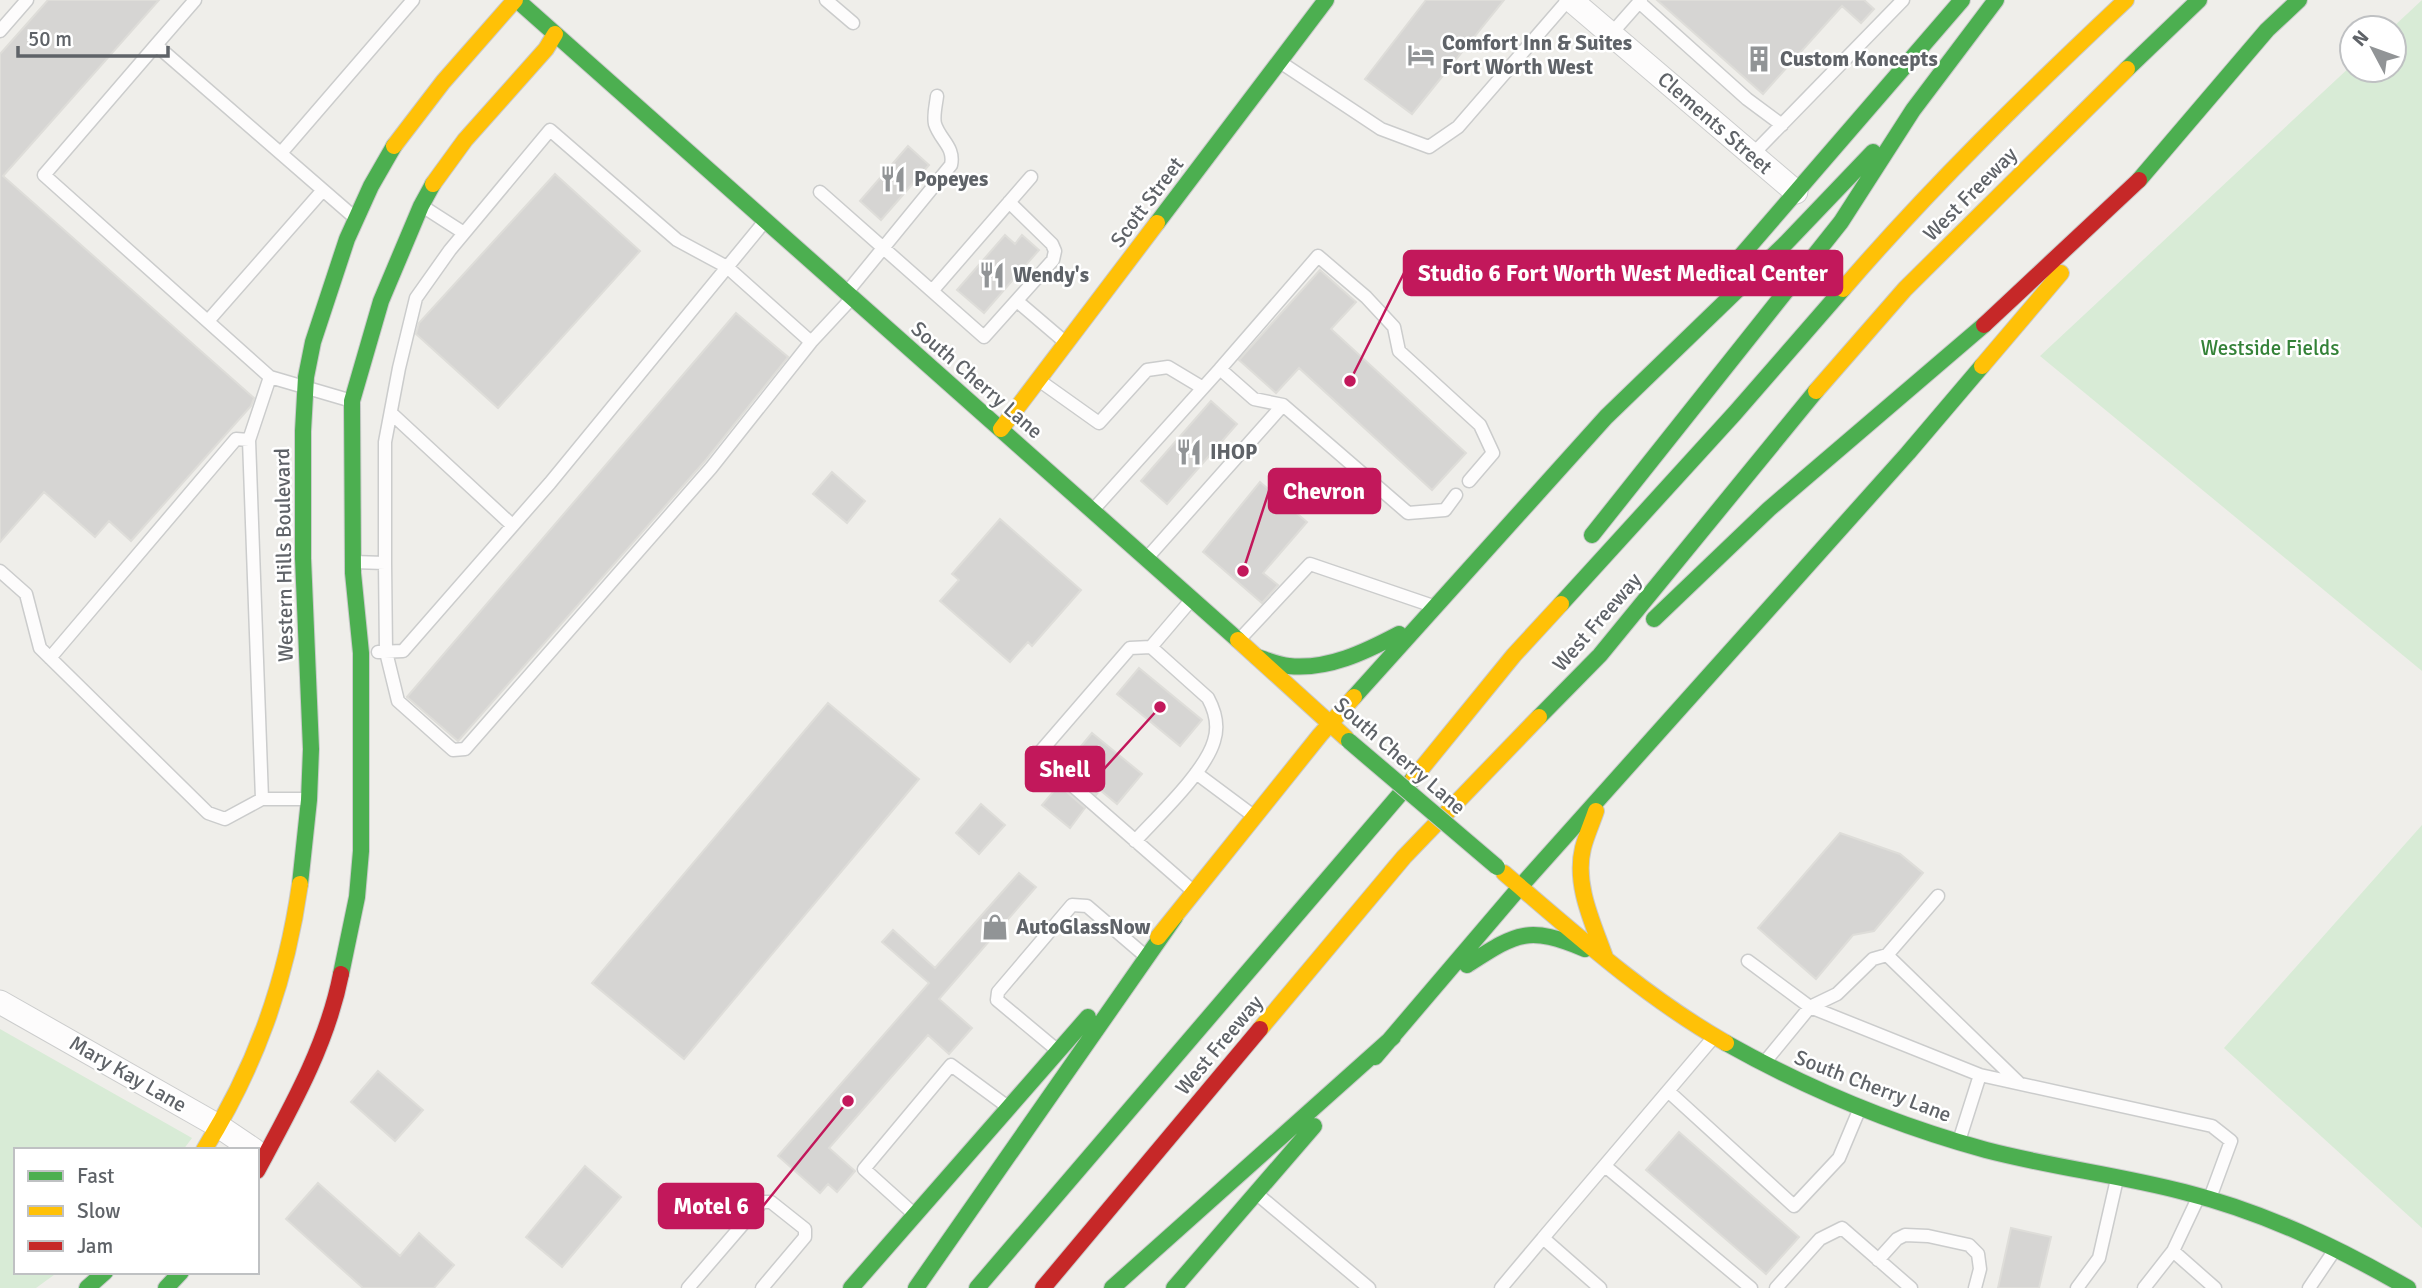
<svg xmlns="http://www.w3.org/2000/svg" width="2422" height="1288" viewBox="0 0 2422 1288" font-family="Signika,sans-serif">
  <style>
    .green { fill: #d8ebd6 }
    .building { fill: #d6d5d3; stroke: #deddd9; stroke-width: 2 }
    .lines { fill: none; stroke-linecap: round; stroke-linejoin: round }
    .lane-casing { stroke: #cbcccc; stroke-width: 15 }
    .street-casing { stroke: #cbcccc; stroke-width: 25 }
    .fast-casing { stroke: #cacacb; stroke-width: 18 }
    .slow-casing { stroke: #cacacb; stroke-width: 18 }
    .jam-casing { stroke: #cacacb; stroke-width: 18 }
    .lane { stroke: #fdfcfc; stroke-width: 12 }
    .street { stroke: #fdfcfc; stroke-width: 23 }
    .fast { stroke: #4caf50; stroke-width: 16 }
    .slow { stroke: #ffc107; stroke-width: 16 }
    .jam { stroke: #c62828; stroke-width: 16 }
    .fast-bridge-casing { stroke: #cacacb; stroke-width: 18; stroke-linecap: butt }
    .fast-bridge { stroke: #4caf50; stroke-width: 16 }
    .labels { text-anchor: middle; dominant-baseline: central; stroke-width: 5; stroke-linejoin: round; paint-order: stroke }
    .poi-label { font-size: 21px; font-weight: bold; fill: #5f6368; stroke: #fff; text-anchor: start }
    .street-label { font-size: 21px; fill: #5f6368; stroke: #fff }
    .park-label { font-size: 21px; fill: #348238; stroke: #fff }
    .leader { fill: none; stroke: #c2185b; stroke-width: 2.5 }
    .callout-dot { fill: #c2185b; stroke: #fff; stroke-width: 2.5 }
    .callout { fill: #c2185b; stroke: #c2185b; stroke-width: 2.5 }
    .callout-label { font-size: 23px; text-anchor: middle; font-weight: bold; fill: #fff }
  </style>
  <rect width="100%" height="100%" fill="#efeeea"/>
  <!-- green -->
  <path class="green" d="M2422,0V671L2040,356L2352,65V70H2394V28H2392Z
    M2422,825V1228L2224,1048Z
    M0,1029L192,1138L183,1150H16V1272H58L36,1288H0Z"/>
  <!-- building -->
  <path class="building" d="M48,0H159L3,176L254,398L251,406L131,541L109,521L95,537L44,492L0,542V54Z
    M1426,0H1504L1412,114L1365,79Z
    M1657,0H1864L1874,9L1861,23L1842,6L1763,94Z
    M908,146L929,165L881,220L860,201Z
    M555,174L640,251L498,408L416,334L419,323Z
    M1005,235L1015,244L1022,235L1039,250L984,313L957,290Z
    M1320,270L1356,302L1331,329L1466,453L1432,490L1299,368L1276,393L1239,360Z
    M736,313L788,357L704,462L458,741L407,697Z
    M1211,401L1237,424L1167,504L1141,481Z
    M832,472L865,501L847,523L813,494Z
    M1260,482L1307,522L1263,573L1278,585L1262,603L1203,552Z
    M1000,519L1081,590L1032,646L1028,642L1010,662L940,601L959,580L952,574Z
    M1139,668L1202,720L1180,746L1117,694Z
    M828,703L919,779L684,1059L592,983Z
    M1092,733L1142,774L1117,804L1100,790L1096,795L1070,772L1073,768L1067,763Z
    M1059,785L1085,808L1070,828L1042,805Z
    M981,804L1005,825L979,854L956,833Z
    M1840,833L1900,854L1923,873L1874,931L1853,935L1816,979L1758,928Z
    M1019,873L1036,887L939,999L972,1028L949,1054L928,1035L829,1148L855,1171L837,1192L828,1184L820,1193L778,1156L929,983L882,942L893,930L935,968Z
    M378,1071L423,1110L395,1141L351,1102Z
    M1679,1132L1799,1237L1766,1274L1646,1170Z
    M585,1166L621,1197L562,1267L526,1237Z
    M318,1183L400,1256L419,1233L454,1265L434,1288H363L286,1219Z
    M2011,1228L2051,1237L2039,1288H1998Z"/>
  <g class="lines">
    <!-- lane casing -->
    <g class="lane-casing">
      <path id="lane" d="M195,0L156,45L354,217
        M826,0L853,23
        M1639,2L1747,99L1782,125
        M0,31L27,0
        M1611,34L1641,0
        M156,45L44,175L270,377L352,401
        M1280,62L1381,129L1429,147L1458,127L1568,0
        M281,153L413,0
        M1752,155L1903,0
        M820,192L984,337L1053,260L1055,251L1052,244L1009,202
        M422,206L464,233
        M848,291L951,165C955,147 940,140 935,124C933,116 936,105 937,96
        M932,291L1031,177
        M1017,301L1065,342
        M208,321L323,190
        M1220,369L1318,256L1366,297L1394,327L1399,351L1480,425L1493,453L1469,481
        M1040,381L1099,423L1147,370L1168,367L1203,388
        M391,413L512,525
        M1093,510L1220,369L1254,399L1283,405L1408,513L1445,510L1456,495
        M1147,558L1283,405
        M353,562L385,563V442L399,368L416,298L450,250L550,130L677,240L727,267L811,342L852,298
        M385,563L386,652L398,701L453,750L465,749L711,468L811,342
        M0,571L26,594L40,648L208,813L225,819L262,799H308
        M1192,599L1151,647L1130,648L1041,751L1043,759L1050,766L1193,891
        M1239,640L1310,564L1433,606
        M378,652L403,651L550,483L765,221
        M50,658L236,439L249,440
        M1196,773L1255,817
        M262,799L249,440L270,377
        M1135,841C1158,816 1205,772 1214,741C1219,726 1215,711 1208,698L1151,647
        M1887,955L2019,1083
        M1748,961L1810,1007L1980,1075L2212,1126L2231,1141L2210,1198
        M1057,1050L997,1000L998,992L1072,905L1087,906L1143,954
        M1764,1063L1810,1007L1837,994L1873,959L1887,955L1938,896
        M1668,1091L1794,1206L1839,1158L1860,1108
        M1959,1141L1980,1075
        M1605,1166L1751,1288
        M1257,1194L1369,1288
        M915,1215L864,1169L951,1065L1008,1107
        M2173,1251L2215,1288
        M1878,1260L1897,1239L1905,1235L1928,1236L1969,1245L1978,1254L1980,1269L1975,1288
        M688,1288L762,1202H771L805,1229V1237L762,1288
        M1501,1288L1543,1238
        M1600,1288L1543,1238L1713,1038
        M1776,1288L1820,1239L1842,1228L1911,1288
        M2077,1288L2099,1258L2117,1179
        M2144,1288L2173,1251L2199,1196
        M2309,1288L2334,1251"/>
    </g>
    <!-- street casing -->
    <g class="street-casing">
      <path id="street" d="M1571,0L1796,192
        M0,1002L220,1127L254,1150"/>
    </g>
    <!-- fast casing -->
    <g class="fast-casing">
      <path id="fast" d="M517,0L1238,640
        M2127,69L2199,0
        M1913,110L1996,0
        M2139,180L2267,30L2299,0
        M1157,223L1326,0
        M1721,279L1962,0
        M1592,535L1841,222L1913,110
        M1561,604L1735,413L1843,289
        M1654,619L1769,509L1984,325
        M1257,657C1267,660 1278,665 1289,666C1328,670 1365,652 1399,634
        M1354,697L1606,417L1786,243L1873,152
        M1539,717L1600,655L1816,391
        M300,884L309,800L311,749L303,558V431L306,377L313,342L347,239L371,186L394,146
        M1467,965C1517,933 1527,925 1585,949
        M341,974L357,897L361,851V653L353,573L352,401L381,301L421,206L433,184
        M1726,1043C1808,1089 1895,1125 1986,1150C2051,1167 2119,1175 2184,1192C2264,1212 2337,1247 2408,1288
        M1375,1057L1520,887L1908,453L1982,366
        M87,1288L105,1272
        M166,1288L181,1272
        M851,1288L1088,1017
        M916,1288L1175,917
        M977,1288L1413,779
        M1112,1288L1393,1037
        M1174,1288L1314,1126"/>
    </g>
    <!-- slow casing -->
    <g class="slow-casing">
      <path id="slow" d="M394,146L443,82L515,0
        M433,184L465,140L546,49L555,34
        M1843,289C1931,187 2027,93 2126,0
        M1982,366L2061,273
        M1816,391L1905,289L2127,69
        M1001,429L1157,223
        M1238,640L1346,738
        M1413,779L1514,655L1561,604
        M1596,811C1592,823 1586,836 1583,848C1574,885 1593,923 1605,957
        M1504,873C1574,933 1645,997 1726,1043
        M1158,937L1320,735L1354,697
        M1260,1029L1404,857L1539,717
        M204,1150C256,1066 286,982 300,884"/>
    </g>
    <!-- jam casing -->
    <g class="jam-casing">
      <path id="jam" d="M1984,325L2139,180
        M257,1171C291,1108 327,1045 341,974
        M1043,1288L1260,1029"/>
    </g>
    <!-- lane -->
    <use href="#lane" class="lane"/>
    <!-- street -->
    <use href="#street" class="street"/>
    <!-- fast -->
    <use href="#fast" class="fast"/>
    <!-- slow -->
    <use href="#slow" class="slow"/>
    <!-- jam -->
    <use href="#jam" class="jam"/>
    <!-- fast-bridge casing -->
    <g class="fast-bridge-casing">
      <path id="fast-bridge" d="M1349,741L1497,867"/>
    </g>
    <!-- fast-bridge -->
    <use href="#fast-bridge" class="fast-bridge"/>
  </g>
  <!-- icons -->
  <defs>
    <g id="hotel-bare" transform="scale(2.1)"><path d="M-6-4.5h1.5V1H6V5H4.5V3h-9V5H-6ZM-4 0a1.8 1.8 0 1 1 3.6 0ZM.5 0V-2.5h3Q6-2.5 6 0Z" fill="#919496" stroke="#fff" stroke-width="2.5" paint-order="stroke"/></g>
    <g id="building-bare" transform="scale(2.1)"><path d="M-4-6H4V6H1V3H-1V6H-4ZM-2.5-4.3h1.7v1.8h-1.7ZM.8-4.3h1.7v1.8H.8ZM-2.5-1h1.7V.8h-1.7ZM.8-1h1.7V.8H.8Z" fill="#919496" stroke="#fff" stroke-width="2.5" paint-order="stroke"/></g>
    <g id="restaurant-bare" transform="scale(2.1)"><path d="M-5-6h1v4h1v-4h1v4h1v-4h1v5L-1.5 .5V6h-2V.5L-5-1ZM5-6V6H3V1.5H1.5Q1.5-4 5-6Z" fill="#919496" stroke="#fff" stroke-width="2.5" paint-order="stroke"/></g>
    <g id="shop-bare" transform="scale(2.1)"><path d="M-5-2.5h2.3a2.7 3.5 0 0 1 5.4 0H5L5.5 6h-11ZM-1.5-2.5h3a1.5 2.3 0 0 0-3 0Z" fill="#919496" stroke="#fff" stroke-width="2.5" paint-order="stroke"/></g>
  </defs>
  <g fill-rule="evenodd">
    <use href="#hotel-bare" x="1421" y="55"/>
    <use href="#building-bare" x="1759" y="59"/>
    <use href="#restaurant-bare" x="893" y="179"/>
    <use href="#restaurant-bare" x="992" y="275"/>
    <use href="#restaurant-bare" x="1189" y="452"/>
    <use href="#shop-bare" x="995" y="927"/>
  </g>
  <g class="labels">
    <!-- poi labels -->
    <g class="poi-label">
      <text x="1442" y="43">Comfort Inn &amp; Suites<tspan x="1442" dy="24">Fort Worth West</tspan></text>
      <text x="1780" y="59">Custom Koncepts</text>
      <text x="914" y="179">Popeyes</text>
      <text x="1013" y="275">Wendy's</text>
      <text x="1210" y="452">IHOP</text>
      <text x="1016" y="927">AutoGlassNow</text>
    </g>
    <!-- street labels -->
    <g class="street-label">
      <text transform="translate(1715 123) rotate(41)">Clements Street</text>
      <text transform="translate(1970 194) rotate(-45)">West Freeway</text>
      <text transform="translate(1147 202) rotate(-53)">Scott Street</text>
      <text transform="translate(977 380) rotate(41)">South Cherry Lane</text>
      <text transform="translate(284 555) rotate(-91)">Western Hills Boulevard</text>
      <text transform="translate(1597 622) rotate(-49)">West Freeway</text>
      <text transform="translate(1400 756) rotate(41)">South Cherry Lane</text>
      <text transform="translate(1219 1045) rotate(-50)">West Freeway</text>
      <text transform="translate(128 1074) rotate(30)">Mary Kay Lane</text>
      <text transform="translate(1873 1086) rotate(21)">South Cherry Lane</text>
    </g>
    <!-- park labels -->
    <g class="park-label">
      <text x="2270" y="348">Westside Fields</text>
    </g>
  </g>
  <!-- callouts -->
  <path class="leader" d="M1350 381L1404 273M1243 571L1269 491M1160 707L1104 769M848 1101L763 1206"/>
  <g class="callout-dot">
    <circle cx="1350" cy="381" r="7"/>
    <circle cx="1243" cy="571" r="7"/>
    <circle cx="1160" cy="707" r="7"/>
    <circle cx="848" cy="1101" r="7"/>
  </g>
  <g class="callout">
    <rect x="1404" y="251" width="438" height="44" rx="7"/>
    <rect x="1269" y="469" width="111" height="44" rx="7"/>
    <rect x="1026" y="747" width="78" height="44" rx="7"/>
    <rect x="659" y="1184" width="104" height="44" rx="7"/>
  </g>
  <g class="callout-label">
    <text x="1623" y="281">Studio 6 Fort Worth West Medical Center</text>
    <text x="1324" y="499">Chevron</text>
    <text x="1065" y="777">Shell</text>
    <text x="711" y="1214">Motel 6</text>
  </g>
  <!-- legend -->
  <rect x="14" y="1148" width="245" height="126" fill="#ffffff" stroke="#bfc1c3" stroke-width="2"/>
  <rect x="28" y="1171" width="35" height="10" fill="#4caf50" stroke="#bfc1c3" stroke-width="2"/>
  <text x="77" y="1183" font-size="21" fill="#5f6368">Fast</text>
  <rect x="28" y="1206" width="35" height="10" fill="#ffc107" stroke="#bfc1c3" stroke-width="2"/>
  <text x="77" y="1218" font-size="21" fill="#5f6368">Slow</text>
  <rect x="28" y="1241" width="35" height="10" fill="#c62828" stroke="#bfc1c3" stroke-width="2"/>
  <text x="77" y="1253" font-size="21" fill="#5f6368">Jam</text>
  <!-- north arrow -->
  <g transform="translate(2373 49) rotate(311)"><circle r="33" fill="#ffffff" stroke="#bfc1c3" stroke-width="2"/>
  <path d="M0-5L12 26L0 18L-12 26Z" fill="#919496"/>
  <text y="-10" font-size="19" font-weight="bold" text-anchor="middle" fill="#5f6368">N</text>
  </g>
  <!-- scale -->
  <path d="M18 46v10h150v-10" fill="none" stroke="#5f6368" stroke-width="3.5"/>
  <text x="28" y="46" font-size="21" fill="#5f6368" stroke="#ffffff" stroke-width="5" paint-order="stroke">50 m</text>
</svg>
